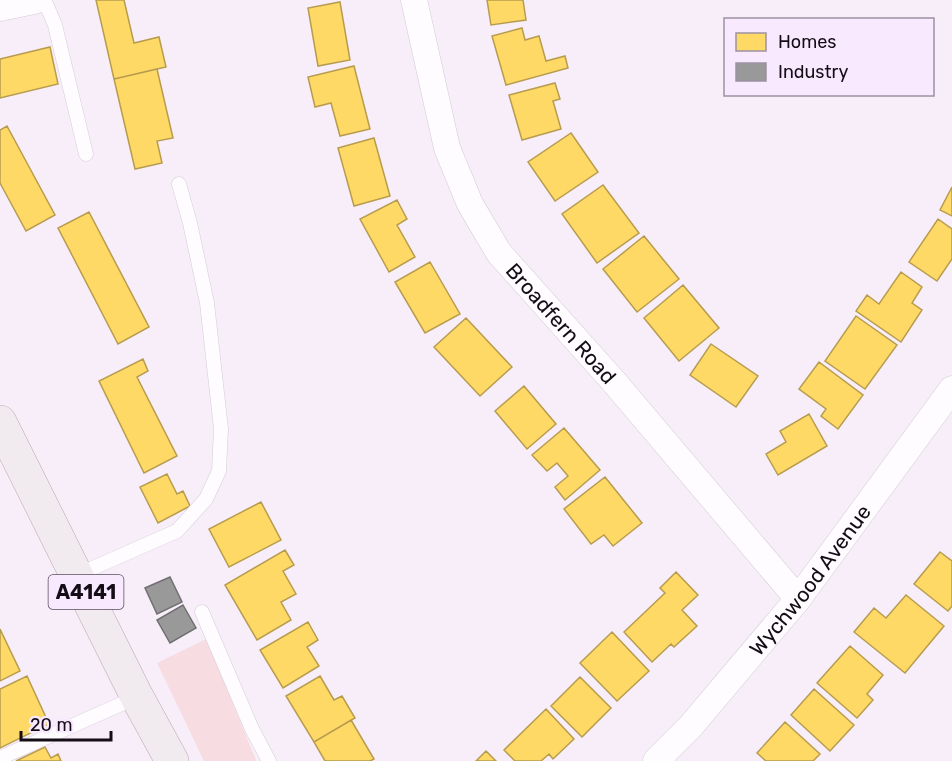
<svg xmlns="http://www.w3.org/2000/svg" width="952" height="761" viewBox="0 0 952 761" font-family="Rubik,sans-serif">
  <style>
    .green { fill: #f7dce2 }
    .homes { fill: #ffd966; stroke: #b89c4e; stroke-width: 1.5 }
    .industry { fill: #999; stroke: #716f72; stroke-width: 1.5 }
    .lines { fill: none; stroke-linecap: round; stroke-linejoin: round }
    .service-casing { stroke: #d3cbd6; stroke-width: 15 }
    .minor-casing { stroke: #d3cbd6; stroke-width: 27 }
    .primary-casing { stroke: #b7a9b4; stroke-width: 34 }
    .service { stroke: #fefcfe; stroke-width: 14 }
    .minor { stroke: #fefcfe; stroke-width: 26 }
    .primary { stroke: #f1eaef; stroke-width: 33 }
    .labels { text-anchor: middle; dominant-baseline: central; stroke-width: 6; stroke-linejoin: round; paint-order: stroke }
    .shield { fill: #f9e9ff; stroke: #594f5c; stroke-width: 1.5 }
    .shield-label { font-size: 20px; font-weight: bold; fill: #140d16 }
    .street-label { font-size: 21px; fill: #140d16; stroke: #f9e9ff }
  </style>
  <rect width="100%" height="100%" fill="#f7eefa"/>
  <!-- green -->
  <path class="green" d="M206,639L256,760L257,761H204L157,663Z"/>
  <!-- homes -->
  <path class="homes" d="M96,0H124L134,43L159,37L166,67L114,79Z
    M487,0H523L526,20L491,25Z
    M340,2L350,60L318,66L308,8Z
    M522,28L525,40L539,36L546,61L565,56L568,68L506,85L492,36Z
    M50,47L58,84L0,98V59Z
    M354,66L370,129L340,136L331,103L315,107L308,77Z
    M157,69L173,138L157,141L162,163L135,169L114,79Z
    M555,83L560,99L553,101L561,129L522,140L509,95Z
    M7,126L55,215L26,231L0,183V130Z
    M571,133L598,172L555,201L528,162Z
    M374,138L390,196L354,206L338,148Z
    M603,185L639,233L597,263L562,214Z
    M952,187V216L940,210Z
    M397,200L407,219L397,225L415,257L389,272L360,219Z
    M89,212L149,327L118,344L58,228Z
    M938,219L952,229V259L937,281L909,262Z
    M644,236L679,279L637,312L603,269Z
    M430,262L460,314L425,333L395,282Z
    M901,272L922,287L912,303L922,310L901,342L856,311L867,295L879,304Z
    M683,285L719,328L679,361L644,318Z
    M856,316L897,345L865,389L825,361Z
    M466,318L512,367L480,396L434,347Z
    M711,344L758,376L736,407L690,375Z
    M143,359L148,371L137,377L177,456L144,473L99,381Z
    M819,362L863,395L838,429L821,416L826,409L799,389Z
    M524,386L556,424L527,449L495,411Z
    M809,414L827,446L778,475L766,454L786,442L780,431Z
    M564,428L600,470L565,500L555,487L568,476L557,463L547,471L532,455Z
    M167,474L177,494L183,491L190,506L158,523L140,487Z
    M605,477L642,523L613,546L604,535L591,544L564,509Z
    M261,502L281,540L229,567L209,529Z
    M285,550L294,565L283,571L296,594L281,602L291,620L257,640L225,585Z
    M940,552L952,561V606L948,611L914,584Z
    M676,572L698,595L682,610L697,626L674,647L671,644L652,662L624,632L665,593L660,588Z
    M906,595L944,626L905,673L854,632L874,608L886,618Z
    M308,622L318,640L307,647L319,666L283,688L260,650Z
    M0,629L20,671L0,681Z
    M612,632L649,671L617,701L580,663Z
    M850,646L883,675L867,694L873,700L857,718L817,683Z
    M27,676L49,724L0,748V689Z
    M320,676L334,700L342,696L355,718L314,742L286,696Z
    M580,677L611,708L582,737L551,706Z
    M814,689L854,725L830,751L791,715Z
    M546,709L574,739L553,759L549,754L541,761H515L504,750Z
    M351,720L374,759L370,761H325L314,742Z
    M785,722L820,754L813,761H766L757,753Z
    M45,747L51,758L58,754L61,761H16Z
    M486,751L496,761H476Z"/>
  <!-- industry -->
  <path class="industry" d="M170,577L182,602L157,614L145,588Z
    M183,605L196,628L170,643L157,620Z"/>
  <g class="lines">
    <!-- service casing -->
    <g class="service-casing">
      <path id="service" d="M34,1L46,4L55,25L86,154
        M77,575L177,531L206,499L219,471L221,429L207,303L190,223L179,184
        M202,612L252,729L269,761
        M0,758L137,697"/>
    </g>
    <!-- minor casing -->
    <g class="minor-casing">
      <g id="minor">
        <path id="s1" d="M414,0L447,148L470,204L499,253L615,383L798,599"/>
        <path d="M0,8L34,1"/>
        <path id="s2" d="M656,761L690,727L798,599L952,389"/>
      </g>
    </g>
    <!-- primary casing -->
    <g class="primary-casing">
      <path id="primary" d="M0,422L137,697L172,761"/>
    </g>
    <!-- service -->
    <use href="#service" class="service"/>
    <!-- minor -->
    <use href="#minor" class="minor"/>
    <!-- primary -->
    <use href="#primary" class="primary"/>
  </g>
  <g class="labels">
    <!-- shield labels -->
    <rect class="shield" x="48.5" y="575" width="75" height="34" rx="4.5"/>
    <g class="shield-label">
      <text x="86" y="592">A4141</text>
    </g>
    <!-- street labels -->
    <g class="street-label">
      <text stroke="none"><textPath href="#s1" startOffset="363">Broadfern Road</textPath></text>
      <text stroke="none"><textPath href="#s2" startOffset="238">Wychwood Avenue</textPath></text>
    </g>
  </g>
  <!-- legend -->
  <rect x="724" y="18" width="210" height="78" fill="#f9e9ff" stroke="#9d91a2" stroke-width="1.5"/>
  <rect x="736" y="33" width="30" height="18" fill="#ffd966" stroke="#9d91a2" stroke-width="1.5"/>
  <text x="778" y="48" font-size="18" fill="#140d16">Homes</text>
  <rect x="736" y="63" width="30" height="18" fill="#999999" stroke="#9d91a2" stroke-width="1.5"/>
  <text x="778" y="78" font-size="18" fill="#140d16">Industry</text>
  <!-- scale -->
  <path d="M21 731v9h90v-9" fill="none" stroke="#140d16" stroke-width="3"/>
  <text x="30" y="731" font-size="18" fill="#140d16" stroke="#f9e9ff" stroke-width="4.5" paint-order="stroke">20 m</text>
</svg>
